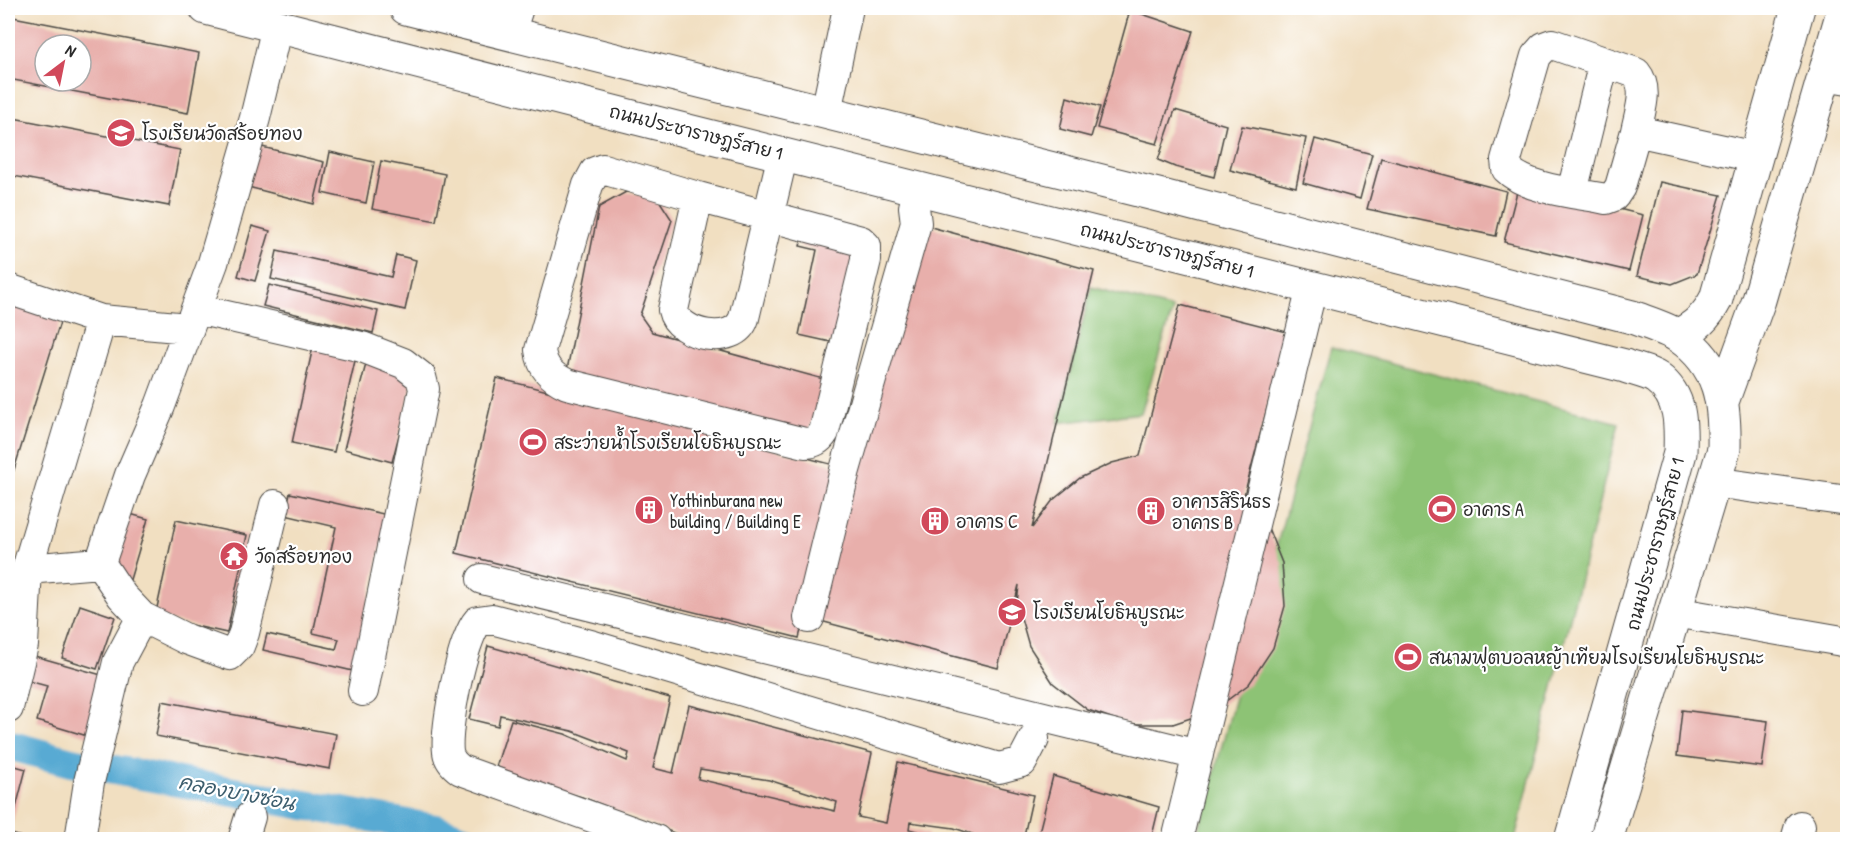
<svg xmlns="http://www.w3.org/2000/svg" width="1855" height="847" viewBox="0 0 1855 847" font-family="'Patrick Hand','Playpen Sans Thai',sans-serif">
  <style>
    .green { fill: #8dc375; stroke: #5c7750; stroke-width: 1.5 }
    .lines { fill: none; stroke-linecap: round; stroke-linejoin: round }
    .canal { stroke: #58aad3; stroke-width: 30 }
    .building { fill: #e8afab; fill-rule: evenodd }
    .minor-casing { stroke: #494642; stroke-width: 32 }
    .major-casing { stroke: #494642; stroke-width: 35 }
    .minor { stroke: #fff; stroke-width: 30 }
    .major { stroke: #fff; stroke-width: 33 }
    .labels { text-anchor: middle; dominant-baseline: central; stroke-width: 4.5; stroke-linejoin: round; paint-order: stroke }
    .street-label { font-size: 18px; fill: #2b2b2b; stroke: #fff }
    .poi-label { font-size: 18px; fill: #2b2b2b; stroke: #fff; text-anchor: start }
    .water-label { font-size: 20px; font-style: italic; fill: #3d5e6e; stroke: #fff }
  </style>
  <rect width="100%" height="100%" fill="#fff"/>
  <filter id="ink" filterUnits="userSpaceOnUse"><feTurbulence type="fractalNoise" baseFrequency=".0167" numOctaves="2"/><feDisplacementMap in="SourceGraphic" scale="12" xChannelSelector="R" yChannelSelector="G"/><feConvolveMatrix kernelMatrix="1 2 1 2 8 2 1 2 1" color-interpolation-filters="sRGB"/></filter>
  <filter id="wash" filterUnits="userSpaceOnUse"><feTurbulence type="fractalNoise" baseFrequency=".008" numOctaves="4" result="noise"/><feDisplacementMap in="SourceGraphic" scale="24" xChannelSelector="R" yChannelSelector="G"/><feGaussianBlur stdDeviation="1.35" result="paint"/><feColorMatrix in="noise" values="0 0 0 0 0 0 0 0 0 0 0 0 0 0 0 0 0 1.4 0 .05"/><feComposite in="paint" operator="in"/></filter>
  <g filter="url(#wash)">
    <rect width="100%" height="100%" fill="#f1dfc1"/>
    <!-- green -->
    <path class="green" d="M1091,287L1173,309L1141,413L1058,423Z
      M1331,347L1619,423L1515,839L1196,840Z"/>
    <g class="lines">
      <!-- canal -->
      <path class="canal" d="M8,745L71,762L435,829L466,840"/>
    </g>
    <g id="blocks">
      <!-- building -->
      <path class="building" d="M1130,10L1193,31L1157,144L1097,128Z
        M8,16L199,53L188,113L8,79ZM45,45H81V81H45Z
        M1067,97L1100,107L1091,137L1060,129Z
        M1175,110L1226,125L1214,177L1175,167L1158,160Z
        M8,117L180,150L169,206L8,175Z
        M1242,126L1306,138L1296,187L1230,170Z
        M1315,139L1372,154L1360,199L1303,183Z
        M258,146L324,162L314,204L248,187Z
        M330,152L374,162L366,203L322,193Z
        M1381,158L1506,191L1496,236L1367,209Z
        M381,161L445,174L436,221L372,209Z
        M1660,182L1721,195L1697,274L1672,284L1637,276Z
        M1519,184L1643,215L1629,271L1504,242Z
        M626,192L657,197L672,220L640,315L652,332L827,380L807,437L566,375L599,207Z
        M916,223L1094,271L1032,528L1053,500L1080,478L1112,463L1140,456L1180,305L1287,332L1244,495L1266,523L1282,563L1285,606L1273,648L1249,684L1214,710L1173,724H1129L1088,710L1053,683L1029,646L1017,604L1019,585L998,668L809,618Z
        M252,226L270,231L255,281L238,276Z
        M802,238L860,250L840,344L799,335L817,250L800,246Z
        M277,251L391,277L396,255L416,260L405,310L271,279Z
        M269,285L378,311L373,333L263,306Z
        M8,302L61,319L8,489Z
        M314,342L357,352L334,452L292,443Z
        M367,360L415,373L392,462L344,449Z
        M497,378L842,467L799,638L456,553Z
        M290,493L388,515L353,671L263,650L267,634L336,649L339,639L313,633L336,527L285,515Z
        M130,514L148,519L129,583L113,572Z
        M176,520L247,535L227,633L155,617Z
        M80,605L115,617L97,669L62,658Z
        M488,646L670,698L653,768L673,773L689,705L872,753L858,817L886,823L898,762L1033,795L1023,840H990L954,828L910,822L909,829L928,834L927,840H692L582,797L494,773L511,720L565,734L627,761L629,753L572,731L500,715L498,726L469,719ZM700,769L769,780L837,802L835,811L698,779Z
        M24,653L112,678L94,738L37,721L47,686L17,678Z
        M162,701L336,734L330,769L156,736Z
        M1682,710L1768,721L1762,767L1677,756Z
        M8,764L26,769L10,831L8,830Z
        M1053,776L1159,807L1151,840H1037Z
        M8,833L29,839V840H8Z"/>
    </g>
  </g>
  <g filter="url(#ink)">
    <use href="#blocks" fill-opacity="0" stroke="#494642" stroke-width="1.5"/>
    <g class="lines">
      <!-- minor casing -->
      <g class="minor-casing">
        <path id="minor" d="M510,33L518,8
          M1823,75L1848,79
          M826,112L848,8
          M1636,131L1620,187L1614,196L1606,199C1577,193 1528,190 1507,169L1506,160L1536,56L1544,47L1552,44L1636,73C1649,89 1640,111 1636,131L1755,157
          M1572,192L1604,62
          M698,197L603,169L595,172L588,185L540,350C542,368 552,377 567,384L805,443C814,443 819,440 824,432L866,260V246L861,241L698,197L673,310C678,336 735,347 744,318L783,154
          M8,289L101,320
          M196,309L362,347L403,363L421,377L424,389L363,691
          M1713,482L1848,501
          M100,563L122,596L142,617L186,639L230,655L239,646L244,633L275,505
          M27,569L101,320L188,328
          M482,579L1198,755
          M1674,612L1848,642
          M809,618L845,470L916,223L914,207L919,188
          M8,708L23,645L27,569L100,563L130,475L160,406L213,263L255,118L277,26
          M80,840L89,782L118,662L142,617
          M243,840L250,817
          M656,840L461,770C454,765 449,760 448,752C445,727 462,639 478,621L492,619L594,646L999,768L1022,762L1034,739
          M1177,840L1312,287
          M1796,840L1800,826"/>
      </g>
      <!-- major casing -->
      <g class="major-casing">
        <path id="major" d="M206,8L668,126L1625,366C1635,370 1648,372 1657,378C1682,396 1681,425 1680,453L1571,840
          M406,8L1166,197L1632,317C1648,323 1666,328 1680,337C1721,366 1725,402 1724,449L1606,840
          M1678,336C1696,326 1706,318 1716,299L1798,8
          M1723,399L1759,300L1844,8"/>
      </g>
      <!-- minor -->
      <use href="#minor" class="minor"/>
      <!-- major -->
      <use href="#major" class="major"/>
    </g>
  </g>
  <!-- icons -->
  <defs>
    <g id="school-disc" transform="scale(1.5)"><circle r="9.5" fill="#d1495b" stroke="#fff"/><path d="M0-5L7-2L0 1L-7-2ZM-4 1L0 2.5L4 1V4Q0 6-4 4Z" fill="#fff"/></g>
    <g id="stadium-disc" transform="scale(1.5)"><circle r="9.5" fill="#d1495b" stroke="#fff"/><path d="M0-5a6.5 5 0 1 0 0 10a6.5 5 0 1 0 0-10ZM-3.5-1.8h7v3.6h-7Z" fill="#fff"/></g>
    <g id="building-disc" transform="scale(1.5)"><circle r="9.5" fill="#d1495b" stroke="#fff"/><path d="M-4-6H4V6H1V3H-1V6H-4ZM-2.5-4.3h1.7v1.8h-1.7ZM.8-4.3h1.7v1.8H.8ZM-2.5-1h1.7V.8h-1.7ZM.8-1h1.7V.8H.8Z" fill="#fff"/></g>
    <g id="temple-disc" transform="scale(1.5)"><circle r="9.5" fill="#d1495b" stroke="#fff"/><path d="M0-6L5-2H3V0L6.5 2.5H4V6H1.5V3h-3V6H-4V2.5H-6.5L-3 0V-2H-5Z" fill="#fff"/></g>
  </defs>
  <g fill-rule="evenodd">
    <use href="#school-disc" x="121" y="133"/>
    <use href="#stadium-disc" x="533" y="442"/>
    <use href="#stadium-disc" x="1442" y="509"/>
    <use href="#building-disc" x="649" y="510"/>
    <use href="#building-disc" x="1151" y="511"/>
    <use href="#building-disc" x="935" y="521"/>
    <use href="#temple-disc" x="234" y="556"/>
    <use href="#school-disc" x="1012" y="612"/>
    <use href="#stadium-disc" x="1408" y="657"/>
  </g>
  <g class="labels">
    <!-- street labels -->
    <g class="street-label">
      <text transform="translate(696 132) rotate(14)">ถนนประชาราษฎร์สาย 1</text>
      <text transform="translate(1167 250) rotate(14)">ถนนประชาราษฎร์สาย 1</text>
      <text transform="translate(1655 544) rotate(-75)">ถนนประชาราษฎร์สาย 1</text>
    </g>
    <!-- poi labels -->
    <g class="poi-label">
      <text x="142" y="133">โรงเรียนวัดสร้อยทอง</text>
      <text x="554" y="442">สระว่ายนํ้าโรงเรียนโยธินบูรณะ</text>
      <text x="670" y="500">Yothinburana new<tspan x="670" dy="21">building / Building E</tspan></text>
      <text x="1172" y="501">อาคารสิรินธร<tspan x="1172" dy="21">อาคาร B</tspan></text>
      <text x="1463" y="509">อาคาร A</text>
      <text x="956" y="521">อาคาร C</text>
      <text x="255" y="556">วัดสร้อยทอง</text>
      <text x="1033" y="612">โรงเรียนโยธินบูรณะ</text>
      <text x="1429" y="657">สนามฟุตบอลหญ้าเทียมโรงเรียนโยธินบูรณะ</text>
    </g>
    <!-- water labels -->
    <g class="water-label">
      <text transform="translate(237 792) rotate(11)">คลองบางซ่อน</text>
    </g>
  </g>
  <!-- margin -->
  <rect width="1855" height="847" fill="none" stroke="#fff" stroke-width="30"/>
  <!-- north arrow -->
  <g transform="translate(63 63) rotate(32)"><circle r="28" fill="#ffffff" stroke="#aaaaaa" stroke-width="1.5"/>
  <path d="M0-4.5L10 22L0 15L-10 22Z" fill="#d1495b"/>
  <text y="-9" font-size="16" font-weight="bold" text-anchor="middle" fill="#2b2b2b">N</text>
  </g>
</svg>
